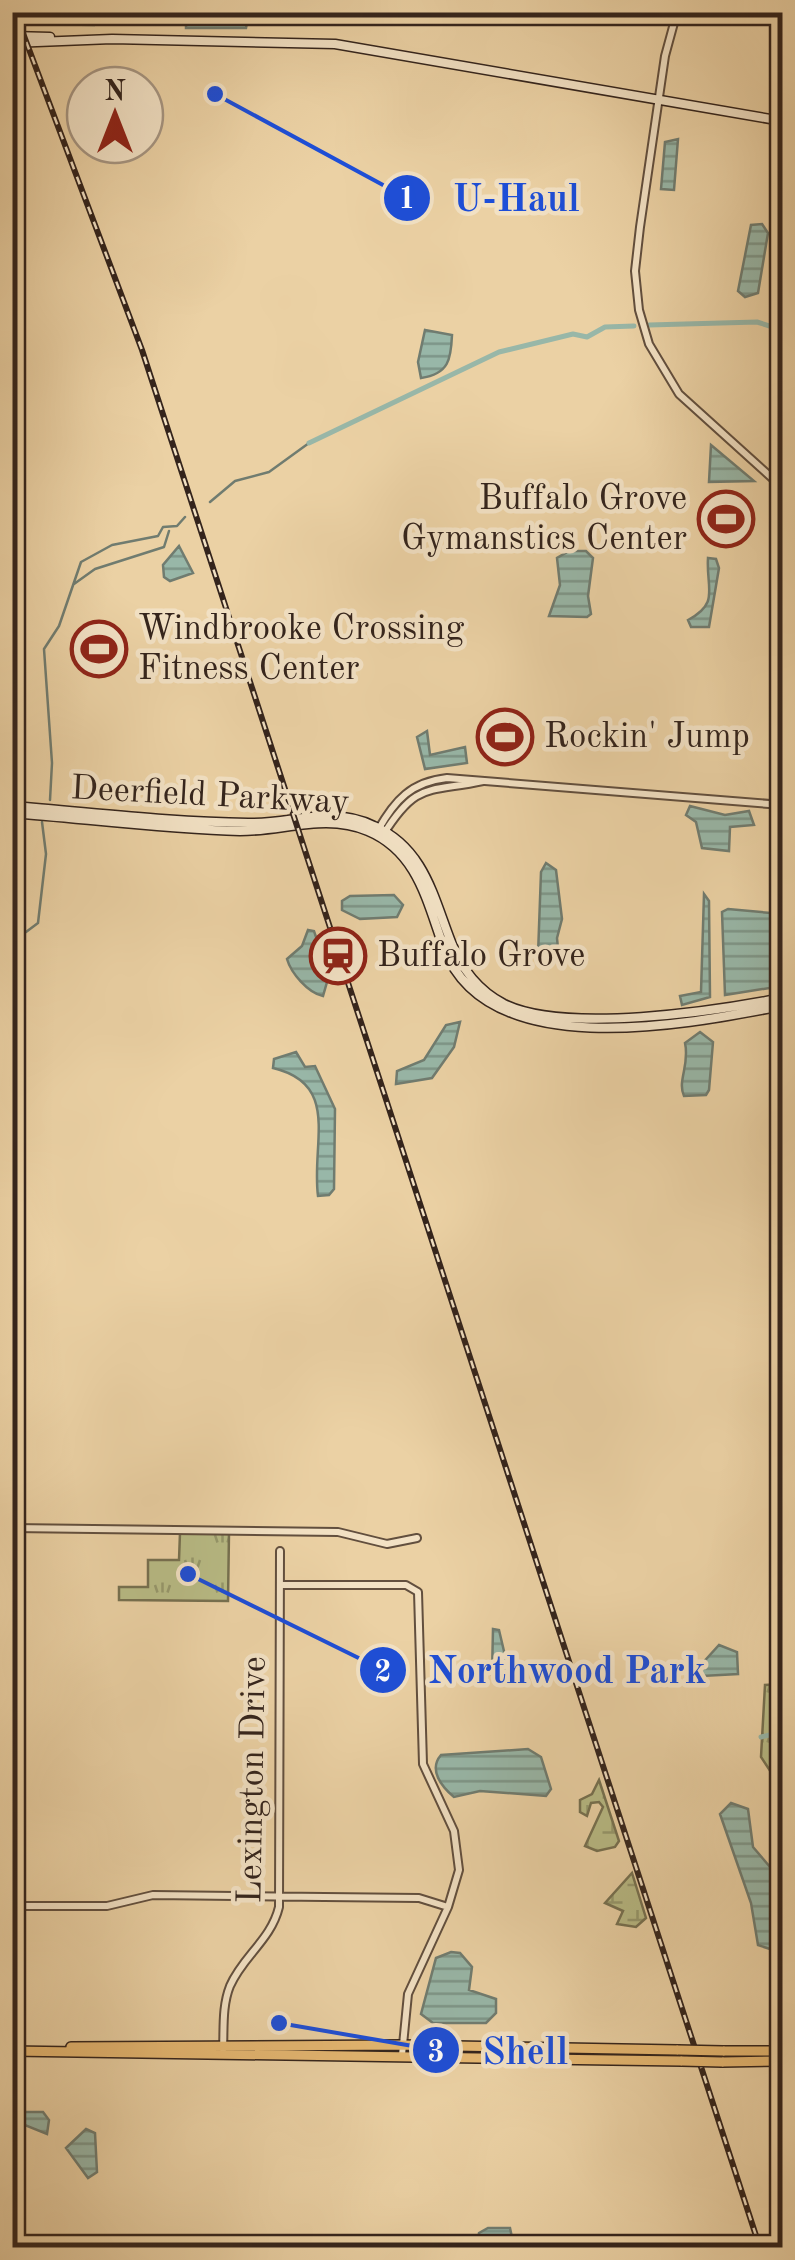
<svg xmlns="http://www.w3.org/2000/svg" width="795" height="2260" viewBox="0 0 795 2260" font-family="'Old Standard TT',serif">
  <style>
    .grass { fill: url(#grass-tufts); stroke: #767050; stroke-width: 2.5 }
    .wetland { fill: url(#wetland-marsh); stroke: #767050; stroke-width: 2.5 }
    .water { fill: url(#water-rules); stroke: #707c70; stroke-width: 2.5 }
    .lines { fill: none; stroke-linecap: round; stroke-linejoin: round }
    .stream { stroke: #707c70; stroke-width: 2.5 }
    .canal { stroke: #98b7a8; stroke-width: 5 }
    .tertiary-casing { stroke: #624f3e; stroke-width: 10 }
    .secondary-casing { stroke: #34241c; stroke-width: 11 }
    .primary-casing { stroke: #34241c; stroke-width: 12 }
    .tertiary { stroke: #f2e1c4; stroke-width: 6 }
    .secondary { stroke: #f2e1c4; stroke-width: 8 }
    .primary { stroke: #e6b872; stroke-width: 9 }
    .rail-casing { stroke: #34241c; stroke-width: 6 }
    .rail { stroke: #f2e1c4; stroke-width: 2.5; stroke-dasharray: 8; stroke-linecap: butt }
    .primary-bridge-casing { stroke: #34241c; stroke-width: 12; stroke-linecap: butt }
    .primary-bridge { stroke: #e6b872; stroke-width: 9 }
    .labels { text-anchor: middle; dominant-baseline: central; stroke-width: 9; stroke-linejoin: round; paint-order: stroke }
    .poi-label { font-size: 35px; fill: #34241c; stroke: #f2e1c4; text-anchor: start }
    .street-label { font-size: 35px; fill: #34241c; stroke: #f2e1c4 }
    .leader { fill: none; stroke: #1d4ed8; stroke-width: 4 }
    .callout-dot { fill: #1d4ed8; stroke: #f2e1c4; stroke-width: 4 }
    .mark-label { font-size: 30px; text-anchor: middle; font-weight: bold; fill: #fff }
    .callout-label { font-size: 38px; text-anchor: middle; font-weight: bold; fill: #1d4ed8; stroke: #f2e1c4; stroke-width: 9; stroke-linejoin: round; paint-order: stroke }
  </style>
  <defs>
    <pattern id="grass-tufts" width="24" height="20" patternUnits="userSpaceOnUse" patternTransform="scale(2.5)"><rect width="24" height="20" fill="#b8bb85"/><path d="M3 7l-1-3M5 7V3M7 7l1-3M15 17l-1-3M17 17v-4M19 17l1-3" fill="none" stroke="#96986c"/></pattern>
    <pattern id="wetland-marsh" width="20" height="14" patternUnits="userSpaceOnUse" patternTransform="scale(2.5)"><rect width="20" height="14" fill="#b8bb85"/><path d="M1 5h8M5 5V1M11 12h8M15 12V8" fill="none" stroke="#96986c"/></pattern>
    <pattern id="water-rules" width="6" height="5" patternUnits="userSpaceOnUse" patternTransform="scale(2.5)"><rect width="6" height="5" fill="#98b7a8"/><path d="M0 2.5h6" fill="none" stroke="#7d9588"/></pattern>
  </defs>
  <rect width="100%" height="100%" fill="#ebd1a4"/>
  <filter id="stains"><feTurbulence type="fractalNoise" baseFrequency=".002" numOctaves="4"/><feColorMatrix values="0 0 0 0 .2 0 0 0 0 .09 0 0 0 0 .02 0 0 0 .5 -.17"/></filter>
  <radialGradient id="worn" r=".72"><stop offset=".6" stop-color="#630" stop-opacity="0"/><stop offset="1" stop-color="#630" stop-opacity=".3"/></radialGradient>
  <!-- grass -->
  <path class="grass" d="M180,1533H229L228,1601L119,1600V1587H148V1560H179Z
    M782,1684V1789L761,1757L765,1685Z"/>
  <!-- wetland -->
  <path class="wetland" d="M599,1780L619,1841L615,1847L597,1851L585,1846L603,1807L599,1802L591,1803L587,1816L580,1812V1800L592,1794Z
    M632,1873L646,1918L636,1927L617,1924L623,1911L605,1903Z"/>
  <!-- water -->
  <path class="water" d="M98,12L94,25L36,24L28,16Z
    M186,13H249L246,28H186Z
    M678,139L674,190L661,189L665,142Z
    M762,224L768,233L758,293L745,297L738,291L751,225Z
    M425,330L452,335C451,359 449,374 421,378L418,362Z
    M711,445L754,481L709,482Z
    M179,546L193,573L170,581L164,577L163,565Z
    M569,551H586L593,558L588,596L591,614L587,617L549,616L560,585L557,558Z
    M708,558L716,559L719,568L709,627H691L688,620C720,603 706,589 708,558Z
    M427,731L430,755L465,747L467,763L425,769L417,737Z
    M690,806L725,815L749,811L754,825L730,827L729,851L702,848L696,822L686,815Z
    M546,863L556,870L562,919L557,938L559,959L553,962L538,955L541,872Z
    M704,894L709,901L710,997L682,1005L680,996L701,992Z
    M394,895L403,905L397,917L360,919L342,910V901L350,896Z
    M728,909L782,914V986L725,995L722,912Z
    M308,930L314,931L329,975L323,996C308,993 291,973 287,959L302,946Z
    M460,1022L454,1047L432,1078L396,1084L397,1071L424,1060L446,1025Z
    M700,1032L713,1042L709,1090L706,1095L684,1096C677,1081 690,1065 685,1043Z
    M296,1052L305,1067L315,1066L335,1109L334,1189L329,1195L318,1196C311,1143 341,1084 273,1068L274,1059Z
    M493,1629L499,1630L511,1681L492,1675Z
    M719,1645L737,1652L738,1674L702,1676L699,1667Z
    M528,1749L541,1757L551,1789L546,1796L480,1791L454,1797C442,1787 428,1770 441,1755Z
    M731,1803L748,1809L753,1847L782,1881V1953L758,1945L751,1903L720,1814Z
    M451,1952L460,1953L472,1967L469,1990L496,1999V2013L486,2023H433L421,2014L436,1958Z
    M12,2112H43L49,2120L47,2134L25,2125L13,2130Z
    M86,2129L95,2133L97,2172L88,2178L66,2148Z
    M488,2228H510L514,2247H477L479,2233Z"/>
  <g class="lines">
    <!-- stream -->
    <path class="stream" d="M210,502L235,481L269,472L309,443
      M74,584L95,569L164,547L169,531
      M50,800L52,763L44,649L59,626L81,562L112,545L158,536L163,527L177,526L185,517
      M12,934L26,932L38,923L46,854L42,822"/>
    <!-- canal -->
    <path class="canal" d="M649,325L757,322L782,330
      M309,443L499,352L573,334L587,337L605,327L634,326
      M761,1737L782,1732"/>
    <!-- tertiary casing -->
    <g class="tertiary-casing">
      <path id="tertiary" d="M677,12L665,56L640,227L635,271L639,310L649,344L679,394L782,487
        M378,830C395,800 411,782 447,778L782,805
        M383,835C417,781 427,793 483,781
        M12,1528L338,1532L387,1544L417,1538
        M280,1585H406L418,1592L423,1764L454,1831L459,1870L448,1907L408,1994L402,2055
        M12,1906H107L153,1895L419,1898L448,1907
        M223,2049C224,2028 222,2006 230,1986C243,1956 271,1940 279,1907L280,1551"/>
    </g>
    <!-- secondary casing -->
    <g class="secondary-casing">
      <path id="secondary" d="M12,36L50,37
        M12,43L112,39L335,44L782,121
        M12,806C90,812 169,822 248,823C293,824 330,805 374,826C424,848 433,896 451,942C461,968 479,991 504,1004C565,1034 716,1011 782,998
        M12,813C88,819 165,829 240,831C284,831 326,813 368,831C418,852 427,902 444,948C488,1065 688,1024 782,1006"/>
    </g>
    <!-- primary casing -->
    <g class="primary-casing">
      <path id="primary" d="M71,2047L402,2045L678,2050
        M12,2051L682,2061
        M723,2051H782
        M722,2062L782,2061"/>
    </g>
    <!-- tertiary -->
    <use href="#tertiary" class="tertiary"/>
    <!-- secondary -->
    <use href="#secondary" class="secondary"/>
    <!-- primary -->
    <use href="#primary" class="primary"/>
    <!-- rail casing -->
    <g class="rail-casing">
      <path id="rail" d="M15,12L142,350L760,2248"/>
    </g>
    <!-- rail -->
    <use href="#rail" class="rail"/>
    <!-- primary-bridge casing -->
    <g class="primary-bridge-casing">
      <path id="primary-bridge" d="M678,2050L723,2051
        M682,2061L722,2062"/>
    </g>
    <!-- primary-bridge -->
    <use href="#primary-bridge" class="primary-bridge"/>
  </g>
  <!-- icons -->
  <defs>
    <g id="stadium-ring" transform="scale(2.875)"><circle r="9.5" fill="#f2e1c4" stroke="#8f2418" stroke-width="1.5"/><path d="M0-5a6.5 5 0 1 0 0 10a6.5 5 0 1 0 0-10ZM-3.5-1.8h7v3.6h-7Z" fill="#8f2418"/></g>
    <g id="station-ring" transform="scale(2.875)"><circle r="9.5" fill="#f2e1c4" stroke="#8f2418" stroke-width="1.5"/><path d="M-3-6H3Q5-6 5-4V2Q5 4 3 4L4.5 6H3L1.5 4h-3L-3 6H-4.5L-3 4Q-5 4-5 2V-4Q-5-6-3-6ZM-3.5-4v3h7v-3ZM-3.5 1v1.5H-2V1ZM2 1v1.5H3.5V1Z" fill="#8f2418"/></g>
  </defs>
  <g fill-rule="evenodd">
    <use href="#stadium-ring" x="726" y="519"/>
    <use href="#stadium-ring" x="99" y="649"/>
    <use href="#stadium-ring" x="505" y="737"/>
    <use href="#station-ring" x="338" y="956"/>
  </g>
  <g class="labels">
    <!-- poi labels -->
    <g class="poi-label">
      <text x="687" y="499" text-anchor="end">Buffalo Grove<tspan x="687" dy="40">Gymanstics Center</tspan></text>
      <text x="138" y="629">Windbrooke Crossing<tspan x="138" dy="40">Fitness Center</tspan></text>
      <text x="544" y="737">Rockin' Jump</text>
      <text x="377" y="956">Buffalo Grove</text>
    </g>
    <!-- street labels -->
    <g class="street-label">
      <text transform="translate(210 796) rotate(3)">Deerfield Parkway</text>
      <text transform="translate(253 1780) rotate(-89)">Lexington Drive</text>
    </g>
  </g>
  <!-- callouts -->
  <path class="leader" d="M215 94L407 198M188 1574L383 1670M279 2023L436 2050"/>
  <g class="callout-dot">
    <circle cx="215" cy="94" r="10"/>
    <circle cx="188" cy="1574" r="10"/>
    <circle cx="279" cy="2023" r="10"/>
    <circle cx="407" cy="198" r="25"/>
    <circle cx="383" cy="1670" r="25"/>
    <circle cx="436" cy="2050" r="25"/>
  </g>
  <g class="mark-label">
    <text x="407" y="208">1</text>
    <text x="383" y="1681">2</text>
    <text x="436" y="2061">3</text>
  </g>
  <g class="callout-label">
    <text x="516" y="211">U-Haul</text>
    <text x="567" y="1683">Northwood Park</text>
    <text x="525" y="2064">Shell</text>
  </g>
  <!-- margin -->
  <rect width="795" height="2260" fill="none" stroke="#ebd1a4" stroke-width="50"/>
  <rect x="15" y="15" width="765" height="2230" fill="none" stroke="#34241c" stroke-width="5"/>
  <rect x="25" y="25" width="745" height="2210" fill="none" stroke="#34241c" stroke-width="2.5"/>
  <!-- north arrow -->
  <g transform="translate(115 115)"><circle r="48" fill="#f2e1c4" stroke="#a69581" stroke-width="2.5"/>
  <path d="M0-8L18 38L0 25L-18 38Z" fill="#8f2418"/>
  <text y="-15" font-size="28" font-weight="bold" text-anchor="middle" fill="#34241c">N</text>
  </g>
  <rect width="100%" height="100%" filter="url(#stains)"/>
  <rect width="100%" height="100%" fill="url(#worn)"/>
</svg>
